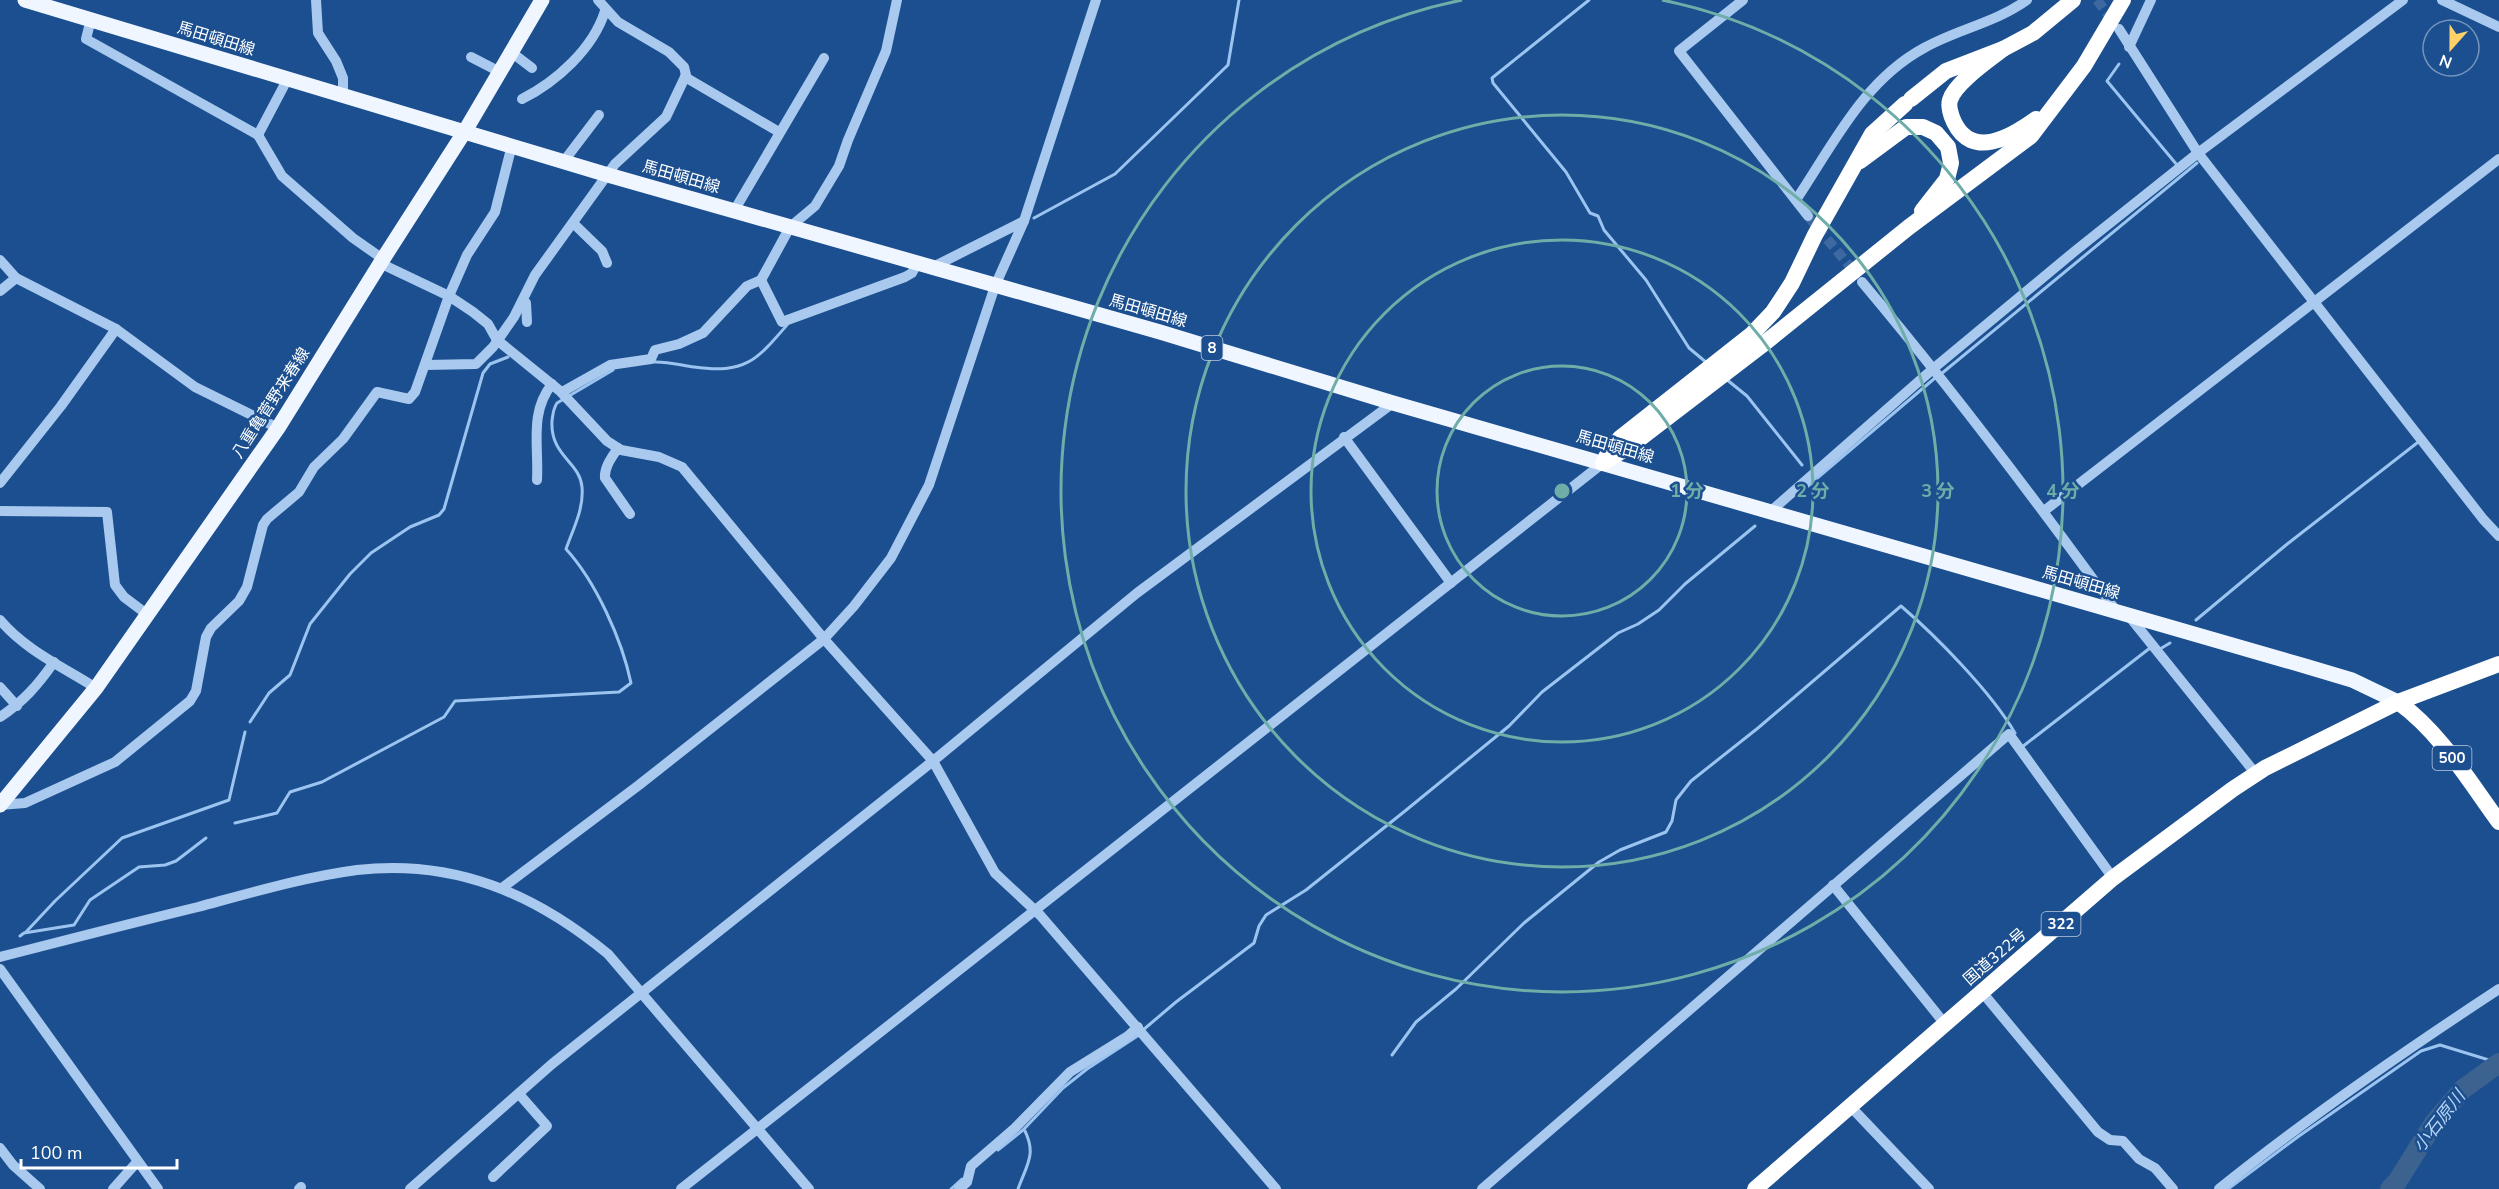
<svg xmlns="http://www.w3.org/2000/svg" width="2499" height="1189" font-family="'Nunito Sans','Noto Sans JP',sans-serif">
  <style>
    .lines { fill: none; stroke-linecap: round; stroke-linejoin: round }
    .stream { stroke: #9cc4f0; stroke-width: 3 }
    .river { stroke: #3c6290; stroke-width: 20 }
    .minor-tunnel { stroke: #3d69a0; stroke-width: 10; stroke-dasharray: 10 5; stroke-linecap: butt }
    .minor { stroke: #a9c9ee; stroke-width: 10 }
    .major { stroke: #f0f6ff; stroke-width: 15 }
    .highway { stroke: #fff; stroke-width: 16 }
    .ring { fill: none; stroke: #6fada8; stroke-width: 3 }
    .labels { text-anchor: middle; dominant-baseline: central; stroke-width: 5; stroke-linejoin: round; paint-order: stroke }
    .shield { fill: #1b4f8f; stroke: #bbcadd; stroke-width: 1.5 }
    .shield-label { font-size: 15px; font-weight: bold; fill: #fff }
    .street-label { font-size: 16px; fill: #fff; stroke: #1b4f8f }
    .water-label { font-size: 18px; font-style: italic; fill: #b5d3f5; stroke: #1b4f8f }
    .centre { fill: #6fada8; stroke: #1b4f8f; stroke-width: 3 }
    .ring-label { font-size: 18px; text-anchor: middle; font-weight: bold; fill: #6fada8; stroke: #1b4f8f; stroke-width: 5; stroke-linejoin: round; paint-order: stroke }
  </style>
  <rect width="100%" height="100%" fill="#1b4f8f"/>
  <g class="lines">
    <!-- stream -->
    <g class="stream">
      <polyline points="1589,0 1492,78 1493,83 1566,172 1590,213 1598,216 1604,230 1646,280 1689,348 1707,363"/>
      <polyline points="2119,64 2107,81 2177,165"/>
      <polyline points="1034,218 1115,174 1228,65 1239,0"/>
      <path d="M 652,362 C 666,361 680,365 694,367 C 745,374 756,361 787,325"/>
      <polyline points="1941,374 2197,163"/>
      <polyline points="1726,379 1747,396 1802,465"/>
      <polyline points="1802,491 1935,378"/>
      <polyline points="2196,620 2286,545 2417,443"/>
      <polyline points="2160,649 2170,643"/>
      <polyline points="250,722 269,693 290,675 310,624 350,574 371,553 410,527 439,515 444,509 483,373 490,364 508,357"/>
      <polyline points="2022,747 2150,648"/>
      <path d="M 235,823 L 277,813 L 290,792 L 322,782 L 444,717 L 455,701 L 619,692 L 631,683 C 622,640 596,582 566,549 C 573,529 584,509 582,487 C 580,462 550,456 552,421 C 553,414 553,409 557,403 L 613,370"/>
      <polyline points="26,932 55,901 122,838 229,800 245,732"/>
      <polyline points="20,936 24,933 74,925 90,900 139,867 165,865 176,861 206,838"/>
      <polyline points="1143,1030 1176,1002 1254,943 1259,926 1266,915 1306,890 1405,811 1509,726 1542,692 1618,633 1638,624 1659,610 1685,584 1755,526"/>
      <path d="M 1392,1055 L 1416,1022 L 1456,989 L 1524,923 L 1599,862 L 1620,850 L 1666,832 L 1672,821 L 1676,800 L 1691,781 L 1758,728 L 1901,606 C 1937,637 1991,692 2015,733"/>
      <polyline points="998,1150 1023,1130"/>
      <polyline points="951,1189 962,1179"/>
      <path d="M 1018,1189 C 1027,1164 1037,1154 1024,1129 L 1063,1088 L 1087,1069 L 1139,1035"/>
      <polyline points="2228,1189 2299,1136 2421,1051 2440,1045 2499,1063"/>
    </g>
    <!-- river -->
    <polyline class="river" points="2390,1189 2397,1182 2434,1123 2463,1089 2499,1063"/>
    <!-- minor-tunnel -->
    <g class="minor-tunnel">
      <polyline points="2097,0 2115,24"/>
      <polyline points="1808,216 1857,275"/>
    </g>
    <!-- minor -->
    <g class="minor">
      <polyline points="316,0 318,33 336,61 343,78 343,97"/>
      <polyline points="1743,0 1679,51 1808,216"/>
      <polyline points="2442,0 2499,27"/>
      <polyline points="91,19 86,39 258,135 282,176 353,238 383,259"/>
      <polyline points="2119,29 2198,153 2483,519 2499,536"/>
      <polyline points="2129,47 2151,0"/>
      <polyline points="511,52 532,68"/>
      <polyline points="471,57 500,72"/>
      <polyline points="685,77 779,132"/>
      <path d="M 522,99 C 556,82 593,49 605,11"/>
      <polyline points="258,135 287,80"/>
      <polyline points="564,161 599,115"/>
      <path d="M 1796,200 C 1833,145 1863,81 1924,48 C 1958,29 1995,23 2027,0"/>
      <polyline points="734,211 824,58"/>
      <polyline points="573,223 602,251 607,263"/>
      <polyline points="0,260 16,278 116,329 195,387 278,428"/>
      <polyline points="386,266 449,296 473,312 488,324 497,340 560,391 607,441 621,450 659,457 682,467 824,639 933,761 1137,593 1393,403"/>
      <polyline points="933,267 1024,221"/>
      <polyline points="761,280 782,322 905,277 912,273 917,263"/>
      <path d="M 1862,282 C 1952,389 2035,499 2117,612"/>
      <polyline points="0,291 16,278"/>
      <polyline points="522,302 526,303 527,322"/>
      <polyline points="426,365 476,364 493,347 514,317 535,275 615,164 666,117 686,75 684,67 669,52 618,22 598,0"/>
      <polyline points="562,392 610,365 651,359 655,350 679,344 703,333 747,286 761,280 790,227 815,206 839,166 848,140 886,51 897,0"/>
      <polyline points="1344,437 1451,583"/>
      <path d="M 618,448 C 612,457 604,467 605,478 L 630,514"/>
      <path d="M 537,480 C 539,446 529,413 552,384"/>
      <polyline points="0,483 61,406 116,329"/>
      <polyline points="0,511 107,512 115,585 124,597 148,615"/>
      <polyline points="1771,511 1934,368 2075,251 2198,153 2403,0"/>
      <polyline points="2044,511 2499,159"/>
      <polyline points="2129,616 2256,774"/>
      <path d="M 0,620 C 25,650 63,667 96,688"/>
      <polyline points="0,687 17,706"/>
      <path d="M 0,717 C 23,702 38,685 54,662"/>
      <polyline points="0,805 25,803 115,762 190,701 196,691 206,637 211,628 239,601 247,587 263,525 267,519 299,492 314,467 343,439 377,392 409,399 415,392 449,296 467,255 495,212 512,145"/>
      <polyline points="1833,885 1945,1024"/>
      <polyline points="502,888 639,785 824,639 854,606 891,558 929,485 995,286 1024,221 1096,0"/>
      <path d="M 0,957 C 66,940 132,923 198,907 C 250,893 304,877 357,870 C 454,859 534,893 608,954 L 809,1189"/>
      <polyline points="0,969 158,1189"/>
      <polyline points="1982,992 2098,1132 2110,1140 2123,1141 2139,1159 2155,1168 2173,1189"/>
      <polyline points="1850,1106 1929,1189"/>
      <polyline points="0,1148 13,1165 40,1189"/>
      <polyline points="493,1177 547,1126 519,1094"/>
      <polyline points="113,1189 137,1162"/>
      <polyline points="299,1189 301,1187"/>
      <polyline points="410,1189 552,1064 933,761 995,873 1040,915 1276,1189"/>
      <polyline points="681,1189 1603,463"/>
      <polyline points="959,1189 967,1182 971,1166 1015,1128 1070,1072 1128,1036 1138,1027"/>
      <polyline points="1482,1189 2009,734 2113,878"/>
      <path d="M 2219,1189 C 2308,1117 2403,1052 2499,989"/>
    </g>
    <!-- major -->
    <g class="major">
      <polyline points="25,0 608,175 1160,332 1393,403 2305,666 2352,680 2398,702"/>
      <polyline points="0,805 96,688 278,428 383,259 465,131 542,0"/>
    </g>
    <!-- highway -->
    <g class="highway">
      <path d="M 2003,49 C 1989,60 1955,83 1950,100 C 1948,106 1951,116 1954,122 C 1972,160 2011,137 2036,119"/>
      <polyline points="1911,99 1946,71 2003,49 2033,33 2073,0"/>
      <polyline points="1860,161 1906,127 1923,127 1936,133 1948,147 1951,163 1947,179 1922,211"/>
      <polyline points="1606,457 1620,438 1752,334 1773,312 1792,283 1815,235 1872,134 1905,104"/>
      <polyline points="1603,463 1633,444 1761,346 1909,227 2031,136 2084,66 2123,0"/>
      <path d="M 2398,702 C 2440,732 2469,781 2499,822"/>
      <polyline points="1755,1189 2113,878 2233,789 2265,768 2398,702 2499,664"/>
    </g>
  </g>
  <!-- distance rings -->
  <g class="ring">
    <circle cx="1562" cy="491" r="125"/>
    <circle cx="1562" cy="491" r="251"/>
    <circle cx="1562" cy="491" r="376"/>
    <path d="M1662 0A501 501 0 1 1 1462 0"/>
  </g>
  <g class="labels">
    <!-- shield labels -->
    <g class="shield">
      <rect x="1201.5" y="336" width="21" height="24" rx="4.5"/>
      <rect x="2432.5" y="746" width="39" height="24" rx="4.5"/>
      <rect x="2041.5" y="912" width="39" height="24" rx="4.5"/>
    </g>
    <g class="shield-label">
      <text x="1212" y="348">8</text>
      <text x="2452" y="758">500</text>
      <text x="2061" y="924">322</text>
    </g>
    <!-- street labels -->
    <g class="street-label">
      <text transform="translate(216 39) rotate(17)">馬田頓田線</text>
      <text transform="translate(681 177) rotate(16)">馬田頓田線</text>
      <text transform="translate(1148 311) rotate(16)">馬田頓田線</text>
      <text transform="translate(271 403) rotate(-57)">八重亀菅野来春線</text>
      <text transform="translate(1615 447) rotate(16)">馬田頓田線</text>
      <text transform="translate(2081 583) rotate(16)">馬田頓田線</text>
      <text transform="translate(1995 957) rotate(-41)">国道322号</text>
    </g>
    <!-- water labels -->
    <g class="water-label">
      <text transform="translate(2439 1121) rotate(-52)">小石原川</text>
    </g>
  </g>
  <circle cx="1562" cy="491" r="9" class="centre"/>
  <g class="ring-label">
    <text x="1687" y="497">1 分</text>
    <text x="1813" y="497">2 分</text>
    <text x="1938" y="497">3 分</text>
    <text x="2063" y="497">4 分</text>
  </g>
  <!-- north arrow -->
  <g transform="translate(2451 48) rotate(201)"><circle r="28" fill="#1b4f8f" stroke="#7695bc" stroke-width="1.5"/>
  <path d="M0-4.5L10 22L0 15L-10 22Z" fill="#ffd166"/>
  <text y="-9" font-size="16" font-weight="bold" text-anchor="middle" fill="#ffffff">N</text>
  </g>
  <!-- scale -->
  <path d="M21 1159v9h156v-9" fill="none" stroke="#ffffff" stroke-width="3"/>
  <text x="30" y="1159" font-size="18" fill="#ffffff" stroke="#1b4f8f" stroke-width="4.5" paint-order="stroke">100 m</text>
</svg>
